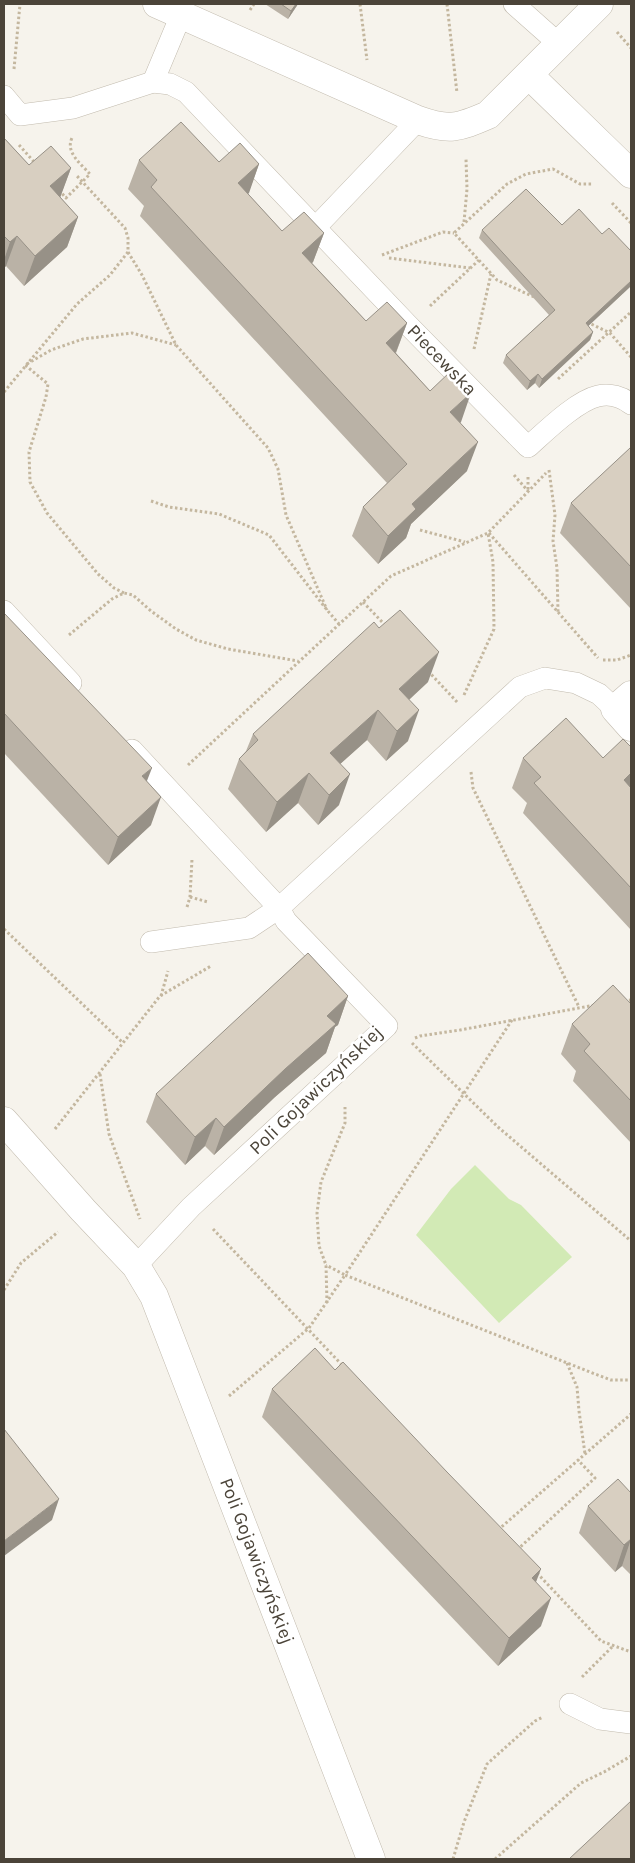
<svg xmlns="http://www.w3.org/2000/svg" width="635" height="1863" font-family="Karla,sans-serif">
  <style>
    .green { fill: #d2eab5 }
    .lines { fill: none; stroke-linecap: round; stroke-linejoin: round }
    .service-casing { stroke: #c2bbae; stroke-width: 22 }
    .pedestrian-casing { stroke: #c2bbae; stroke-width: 29 }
    .minor-casing { stroke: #c2bbae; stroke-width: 29 }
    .tertiary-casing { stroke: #c2bbae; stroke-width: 29 }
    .path { stroke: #c4b79f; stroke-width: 3; stroke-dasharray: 2.5 2.5; stroke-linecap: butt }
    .service { stroke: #fff; stroke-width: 21 }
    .pedestrian { stroke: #fff; stroke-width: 28 }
    .minor { stroke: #fff; stroke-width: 28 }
    .tertiary { stroke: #fff; stroke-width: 28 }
    .wall { fill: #bab2a6 }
    .shaded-wall { fill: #979187 }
    .building { fill: #d8cfc1; stroke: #979187 }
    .labels { text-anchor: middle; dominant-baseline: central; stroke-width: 5; stroke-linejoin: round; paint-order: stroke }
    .street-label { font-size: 19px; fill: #4b4439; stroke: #fff }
  </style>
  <rect width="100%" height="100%" fill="#f6f3ec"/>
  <!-- green -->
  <polygon class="green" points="475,1165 509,1199 521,1205 572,1257 499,1323 416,1235 451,1189"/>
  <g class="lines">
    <!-- service casing -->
    <g class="service-casing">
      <g id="service">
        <polyline points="514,4 559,44"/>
        <path d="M 181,15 L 153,82 L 170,84 L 186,92 L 408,325 L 528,447 C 545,432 576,401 598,396 C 610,393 622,397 631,404"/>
        <polyline points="4,96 20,115 73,108 153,82"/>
        <polyline points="315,228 418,120"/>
        <polyline points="4,611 71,683"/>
        <polyline points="132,750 279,908 286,921 387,1026 191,1207 136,1266"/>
        <polyline points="151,942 249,928 279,908 520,687 545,678 576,683 599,694 615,709"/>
        <polyline points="570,1704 600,1719 631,1723"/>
      </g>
    </g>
    <!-- pedestrian casing -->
    <g class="pedestrian-casing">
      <polyline id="pedestrian" points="4,1121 83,1210 136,1266 154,1296 371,1859"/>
    </g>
    <!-- minor casing -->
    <g class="minor-casing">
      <g id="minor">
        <polyline points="529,75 631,174"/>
        <polyline points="631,695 615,709 631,727"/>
      </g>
    </g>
    <!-- tertiary casing -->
    <g class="tertiary-casing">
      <path id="tertiary" d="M 157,4 L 418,120 C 449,131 458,128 488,115 L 599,4"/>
    </g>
    <!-- path -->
    <g class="path">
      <polyline points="360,4 367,60"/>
      <polyline points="447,4 457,93"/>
      <polyline points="250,10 254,4"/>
      <polyline points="617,32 631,48"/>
      <polyline points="14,69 20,4"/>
      <polyline points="19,145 35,163"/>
      <path d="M 59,190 L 66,198 L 90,174 C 81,164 65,152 72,138"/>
      <polyline points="612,203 631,223"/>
      <polyline points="464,222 467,189 466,159"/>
      <polyline points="128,252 142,275 176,345 268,448 278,469 286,515 327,610"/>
      <polyline points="382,255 443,232 454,233"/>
      <polyline points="389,258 470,268"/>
      <polyline points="534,297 497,280 454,233 507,184 526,174 553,169 580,184 592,184"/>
      <polyline points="430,306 479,260"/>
      <polyline points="587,322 610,333 631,357"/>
      <polyline points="474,349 491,274"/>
      <polyline points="558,379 631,312"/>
      <polyline points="4,392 77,304 110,275 128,252 128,238 125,228 77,176"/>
      <polyline points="549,470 555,515 553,541 557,568 558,612"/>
      <polyline points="514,475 528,491"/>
      <polyline points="528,477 528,491"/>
      <polyline points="151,501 169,507 219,514 269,535 327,610 339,624"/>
      <polyline points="420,530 465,542"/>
      <polyline points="489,533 598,658"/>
      <polyline points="124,593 114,588 98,574 47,513 30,482 29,452 46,397 48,384 25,365 51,350 83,339 132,333 176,345"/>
      <polyline points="363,602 386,626"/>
      <polyline points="69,635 112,599 124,593 133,595 151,611 176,629 196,640 228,649 298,661"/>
      <polyline points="603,660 617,660 631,655"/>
      <polyline points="428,671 458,703"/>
      <polyline points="464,695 494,629 493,562 488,533"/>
      <polyline points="188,765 391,576 488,533 546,473"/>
      <polyline points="471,772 473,788 579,1007"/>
      <polyline points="190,897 208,902"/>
      <polyline points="187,907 190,897 192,859"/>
      <polyline points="4,929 123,1043"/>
      <polyline points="161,996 168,971"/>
      <polyline points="624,1001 631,1000"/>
      <polyline points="512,1020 345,1275 595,1374 611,1380 631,1380"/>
      <polyline points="415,1038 420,1036 460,1030 595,1005"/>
      <polyline points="412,1043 498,1127 631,1241"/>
      <polyline points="100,1074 109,1134 140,1219"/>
      <polyline points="55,1129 160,996 211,966"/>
      <polyline points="213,1229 343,1366"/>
      <polyline points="4,1290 21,1263 58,1232"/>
      <polyline points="327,1303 326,1265 319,1246 317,1213 321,1182 345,1123 345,1107"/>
      <polyline points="567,1363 577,1387 579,1411 585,1454"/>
      <polyline points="229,1396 309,1328 345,1275 326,1265"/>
      <polyline points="498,1530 631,1414"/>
      <polyline points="517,1550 595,1478 578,1460"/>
      <polyline points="537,1573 601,1641 631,1652"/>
      <polyline points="582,1677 614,1645"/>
      <polyline points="453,1859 464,1822 487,1764 535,1721 543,1717"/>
      <polyline points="495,1859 581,1783 604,1772 631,1756"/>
    </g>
    <!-- service -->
    <use href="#service" class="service"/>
    <!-- pedestrian -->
    <use href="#pedestrian" class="pedestrian"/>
    <!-- minor -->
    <use href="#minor" class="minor"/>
    <!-- tertiary -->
    <use href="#tertiary" class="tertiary"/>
  </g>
  <!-- wall -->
  <g class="wall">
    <polygon points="265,4 298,4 288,19"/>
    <polygon points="4,138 29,165 71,168 60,197 78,217 67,247 24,286 6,266 4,268"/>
    <polygon points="139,160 219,162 259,164 248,194 282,231 324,233 313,262 312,263 366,321 407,323 396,353 430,391 461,422 460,423 467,471 411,524 406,538 378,564 352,536 363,507 387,483 140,216 144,206 128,189"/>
    <polygon points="562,225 631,286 588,326 593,332 590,340 539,388 535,383 527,390 503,363 506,355 549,315 479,238 482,230"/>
    <polygon points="631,449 631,609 560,533 571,503"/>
    <polygon points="4,613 147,781 151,825 108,865 4,753"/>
    <polygon points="428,682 409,700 408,741 386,761 367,740 340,764 339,805 318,825 298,803 266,832 228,789 239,759 246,751 253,734"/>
    <polygon points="631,747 631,930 523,813 527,803 512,788 523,758 603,758"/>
    <polygon points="348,996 338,1025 335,1027 326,1053 275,1097 214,1155 205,1146 185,1165 146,1122 156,1094"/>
    <polygon points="631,1004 631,1143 573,1081 576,1071 561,1054 572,1024"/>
    <polygon points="272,1389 536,1582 541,1626 498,1666 262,1417"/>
    <polygon points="631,1493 631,1575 622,1566 615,1572 579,1533 588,1506"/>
  </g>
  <!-- shaded-wall -->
  <g class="shaded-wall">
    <polygon points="296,4 298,4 288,19 291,11"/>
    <polygon points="259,164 249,193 228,212 238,183"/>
    <polygon points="71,168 60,198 50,186"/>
    <polygon points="78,217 67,247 24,286 35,256"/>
    <polygon points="324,233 313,262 292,282 302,253"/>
    <polygon points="17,236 6,266 4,268 4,260 10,242"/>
    <polygon points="631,281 631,286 583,331 586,323"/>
    <polygon points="407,323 396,352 375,371 386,343"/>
    <polygon points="593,332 590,340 539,388 542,379"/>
    <polygon points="538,374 535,383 527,390 530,381"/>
    <polygon points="471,393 461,422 440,441 450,412"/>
    <polygon points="478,442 467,471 411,524 406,538 378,564 388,536 412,504"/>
    <polygon points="439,652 428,682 388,719 399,689"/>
    <polygon points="378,710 367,740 319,783 330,753"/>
    <polygon points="419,710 408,741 386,761 397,731"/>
    <polygon points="152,768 141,796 142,776"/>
    <polygon points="309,773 298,803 266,832 277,802"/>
    <polygon points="631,773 631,793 624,780"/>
    <polygon points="350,774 339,805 318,825 329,795"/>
    <polygon points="161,797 151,825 108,865 118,837"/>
    <polygon points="348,996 338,1025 335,1027 326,1053 275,1097 214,1155 224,1127 327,1016"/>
    <polygon points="216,1118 205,1146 185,1165 195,1137"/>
    <polygon points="59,1499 52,1520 4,1556 4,1541"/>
    <polygon points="631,1539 622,1566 615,1572 624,1545"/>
    <polygon points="541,1569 530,1598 532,1578"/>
    <polygon points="551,1598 541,1626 498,1666 509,1638"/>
  </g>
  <!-- building -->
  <g class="building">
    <polygon points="281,4 296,4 291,11"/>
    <polygon points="181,122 219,162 240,143 259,164 238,183 282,231 304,212 324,233 302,253 366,321 387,302 407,323 386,343 430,391 451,371 471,393 450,412 478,442 412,504 416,509 388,536 363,507 407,464 151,187 157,180 139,160"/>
    <polygon points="4,138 29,165 51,146 71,168 50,186 78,217 35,256 17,236 10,242 4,236"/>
    <polygon points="526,189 562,225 579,209 602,234 609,228 631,251 631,281 586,323 593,332 542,379 538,374 530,381 506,355 555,310 482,230"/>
    <polygon points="630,448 631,449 631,567 571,503"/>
    <polygon points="400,610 439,652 399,689 419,710 397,731 378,710 330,753 350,774 329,795 309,773 277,802 239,759 258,740 253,734 374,622 379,628"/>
    <polygon points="4,613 152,768 142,776 161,797 118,837 4,713"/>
    <polygon points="566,718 603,758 623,739 631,747 631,773 624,780 631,788 631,888 534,783 541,777 523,758"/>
    <polygon points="308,953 348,996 327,1016 336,1024 285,1069 224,1127 216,1118 195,1137 156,1094"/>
    <polygon points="613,985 631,1004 631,1101 584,1051 590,1044 572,1024"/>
    <polygon points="315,1348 335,1370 343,1362 447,1472 541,1569 532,1578 551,1598 509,1638 272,1389"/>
    <polygon points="4,1429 59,1499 4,1541"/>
    <polygon points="618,1479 631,1493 631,1539 624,1545 588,1506"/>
    <polygon points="631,1801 631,1859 569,1859"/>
  </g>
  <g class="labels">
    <!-- street labels -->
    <g class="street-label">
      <text transform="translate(442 360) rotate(46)">Piecewska</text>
      <text transform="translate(316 1090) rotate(-44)">Poli Gojawiczyńskiej</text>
      <text transform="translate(257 1561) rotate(69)">Poli Gojawiczyńskiej</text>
    </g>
  </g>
  <!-- border -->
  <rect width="635" height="1863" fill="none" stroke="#4b4439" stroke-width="10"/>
</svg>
